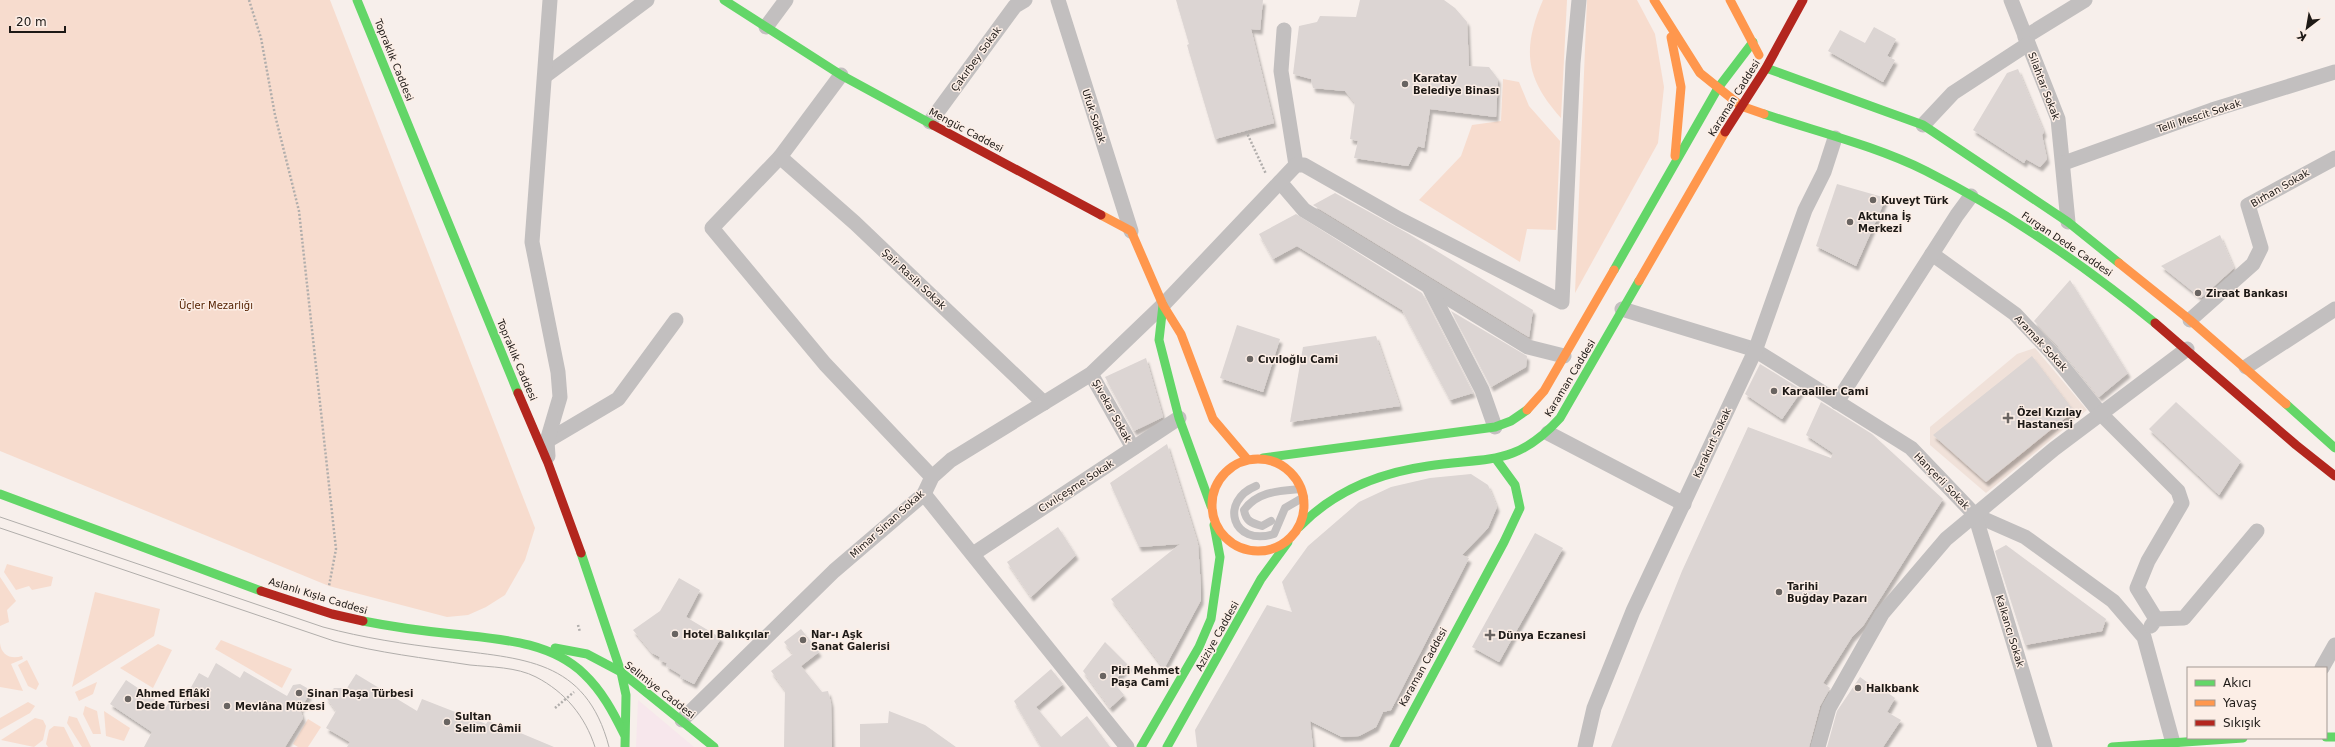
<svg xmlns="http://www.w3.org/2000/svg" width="2335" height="747" font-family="'DejaVu Sans',sans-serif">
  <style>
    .commercial { fill: #f7e7ec }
    .built { fill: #f0e1d9 }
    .green { fill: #f7dcce }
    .building { fill: #dcd5d3; filter: url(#shadow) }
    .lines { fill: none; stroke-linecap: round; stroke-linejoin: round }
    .path { stroke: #b1aeac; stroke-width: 2.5; stroke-dasharray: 2 2; stroke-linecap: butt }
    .lane { stroke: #c2bfbf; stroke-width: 8 }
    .street { stroke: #c2bfbf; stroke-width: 15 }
    .fast { stroke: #63d668; stroke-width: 9 }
    .slow { stroke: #ff974d; stroke-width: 9 }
    .jam { stroke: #b3261e; stroke-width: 9 }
    .tram { stroke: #b1aeab; stroke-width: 1 }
    .poi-dot { fill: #696461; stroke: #fceee6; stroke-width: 1.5 }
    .labels { text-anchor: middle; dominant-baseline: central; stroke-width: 3; stroke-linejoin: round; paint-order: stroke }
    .street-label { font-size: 10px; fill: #1d1916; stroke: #fceee6 }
    .poi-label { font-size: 10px; font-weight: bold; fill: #1d1916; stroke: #fceee6; text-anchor: start }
    .park-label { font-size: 10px; fill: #542100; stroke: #fceee6 }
  </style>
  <defs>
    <filter id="shadow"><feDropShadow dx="2.5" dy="4.5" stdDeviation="1" flood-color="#0004"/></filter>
  </defs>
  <rect width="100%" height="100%" fill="#f7efeb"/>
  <!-- commercial -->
  <polygon class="commercial" points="638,700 694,747 636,747"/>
  <!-- built -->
  <polygon class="built" points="2035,348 2087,410 1986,493 1930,445 1930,427 2017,354"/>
  <!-- green -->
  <g class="green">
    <polygon points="0,0 330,0 535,528 525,560 505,595 486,607 468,615 447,617 329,586 0,451"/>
    <path d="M 1543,0 L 1567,0 L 1561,118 C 1525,78 1522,49 1543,0 Z"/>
    <polygon points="1587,0 1637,0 1655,34 1664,87 1658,143 1575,293"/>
    <polygon points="1503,79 1519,82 1529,106 1560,141 1556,230 1527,229 1520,262 1419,200 1461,156 1472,125 1501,121"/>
    <polygon points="7,564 53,577 51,586 32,590 29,586 16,590 4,572"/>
    <polygon points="0,577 16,601 7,610 9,622 0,626"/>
    <polygon points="95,592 160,609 154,636 72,687"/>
    <polygon points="221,640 292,669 282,688 215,649"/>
    <path d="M 0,643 C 1,655 11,660 22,656 L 23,659 L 11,664 L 23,691 L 0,687 Z"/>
    <polygon points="158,644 172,650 153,688 120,668"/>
    <polygon points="27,660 39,684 36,690 28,686 18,665"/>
    <polygon points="97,682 93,694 79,701 75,692"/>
    <polygon points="28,702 35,706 30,713 0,730 0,718"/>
    <polygon points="85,706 97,711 101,734 93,734 83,714"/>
    <polygon points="104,711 130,728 124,741 106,736"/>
    <polygon points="69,716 77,718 91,747 82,747 67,723"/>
    <polygon points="35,718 43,720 46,726 43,740 34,747 1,740"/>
    <polygon points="308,719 321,727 308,747 298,747 293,744"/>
    <polygon points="54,726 64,727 74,747 48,747 46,744 49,730"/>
  </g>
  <!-- building -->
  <g class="building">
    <polygon points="1176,0 1263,0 1260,30 1251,29 1274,123 1215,139 1187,45 1189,44"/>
    <polygon points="1360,0 1444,0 1455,8 1467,22 1469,66 1489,67 1498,79 1496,117 1430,109 1424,148 1418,146 1408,166 1354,158 1358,141 1350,139 1355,103 1345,91 1313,88 1311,79 1293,74 1299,26 1317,22 1320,16 1356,17"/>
    <polygon points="1874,27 1896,39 1887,56 1895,60 1883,82 1828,51 1840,30 1865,43"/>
    <polygon points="2018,69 2044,132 2042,135 2047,159 2040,167 2026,159 2024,163 1973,130 2007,73"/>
    <polygon points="1837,184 1886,198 1856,266 1816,246"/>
    <polygon points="1335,193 1409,234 1533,310 1529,337 1313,205"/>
    <polygon points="1296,214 1422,293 1473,393 1450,400 1402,310 1297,246 1273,259 1259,234"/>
    <polygon points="2220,235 2234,268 2201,298 2161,266"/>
    <polygon points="2070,280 2128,373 2099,397 2058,346 2034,321"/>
    <polygon points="1451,311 1527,356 1526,367 1491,387"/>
    <polygon points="1237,325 1280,339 1263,392 1220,378"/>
    <polygon points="1376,336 1400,406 1290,422 1303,347"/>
    <polygon points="2032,356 2074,411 1986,482 1933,435"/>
    <polygon points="1146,358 1163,417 1134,431 1105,377"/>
    <polygon points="1760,364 1802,390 1782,419 1745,394"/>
    <polygon points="1821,402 1872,434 1943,499 1863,626 1852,637 1823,683 1830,688 1820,706 1809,747 1611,747 1682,571 1748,427 1831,458 1833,453 1806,435"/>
    <polygon points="2176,402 2241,461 2219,495 2149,429"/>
    <polygon points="1167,444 1198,544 1201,588 1201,600 1164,669 1111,599 1180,544 1139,547 1110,483"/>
    <polygon points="1471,474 1488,485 1497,507 1488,528 1462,555 1469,558 1391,710 1383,712 1376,727 1359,736 1342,737 1310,721 1313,747 1197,747 1195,730 1267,605 1292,612 1282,582 1308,546 1359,502 1391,487 1430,478"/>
    <polygon points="1058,527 1076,555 1031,597 1007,562"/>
    <polygon points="1535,533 1563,548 1499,662 1472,647"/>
    <polygon points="2006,545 2106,619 2102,631 2025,645 1995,551"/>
    <polygon points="679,578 700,590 686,617 721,638 694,684 680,677 681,675 666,666 667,663 659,660 660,657 652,653 633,630 660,611"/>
    <polygon points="801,629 819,652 801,666 822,692 828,691 831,703 832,747 784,747 785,690 771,671 793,654 784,642"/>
    <polygon points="1105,642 1129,666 1113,682 1124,695 1110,708 1083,671"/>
    <polygon points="216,663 240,678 244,671 287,696 293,685 300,684 307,688 309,695 300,709 303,718 285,747 144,747 152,732 110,704 126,680 166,707 170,701 180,707 199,673 208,678"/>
    <polygon points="1051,669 1063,684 1036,707 1061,737 1087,716 1110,747 1041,747 1014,701"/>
    <polygon points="356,674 417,711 422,699 486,724 488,721 511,729 554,747 347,747 350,742 326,728 336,711 326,697 334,688 347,688"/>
    <polygon points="1860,677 1871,685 1873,682 1895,698 1887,712 1901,720 1883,747 1827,747 1837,711"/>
    <polygon points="889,711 925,725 956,747 860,747 860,724 888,723"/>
  </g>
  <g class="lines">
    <!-- path -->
    <g class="path">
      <polyline points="249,0 261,38 275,115 299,211 336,549 329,586"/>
      <polyline points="1246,131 1266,174"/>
      <polyline points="578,625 580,632"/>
      <polyline points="555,708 574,692"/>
    </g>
    <!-- lane -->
    <g class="lane">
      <path d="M 1256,486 C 1219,501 1232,547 1274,534 L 1285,508 L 1304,497"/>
      <path d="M 1271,521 L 1262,526 C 1251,523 1246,521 1244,510 C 1258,491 1279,491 1301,489"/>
    </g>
    <!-- street -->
    <g class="street">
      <polyline points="1058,0 1131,231"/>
      <polyline points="2011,0 2058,119 2068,222"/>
      <polyline points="766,27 786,0"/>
      <polyline points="1284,30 1281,71 1296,165"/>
      <polyline points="2025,37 2085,0"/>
      <polyline points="841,75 780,157 712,228 825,364 932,477"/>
      <polyline points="545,76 647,0"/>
      <polyline points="930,122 1015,6 1025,0"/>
      <polyline points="1923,125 1953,93 2028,44"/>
      <polyline points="780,157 855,223 1044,403"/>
      <polyline points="2064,163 2212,110 2335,72"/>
      <polyline points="1280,182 1304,210 1528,347 1564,356"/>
      <polyline points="1932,254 2015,314 2051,352 2101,414 2178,491 2182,503 2148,561 2137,588 2156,619"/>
      <polyline points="1429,287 1482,390 1495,427"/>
      <polyline points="1622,309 1753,349 1911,448 1975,515 2025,537 2113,601 2144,637 2173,743"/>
      <polyline points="2190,320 2253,264 2261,248 2248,205 2335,158"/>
      <polyline points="2246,367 2335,309"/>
      <polyline points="1091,374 1133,448"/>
      <polyline points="1837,402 1957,215 1971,196"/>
      <polyline points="1548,433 1684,504"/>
      <polyline points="547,441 618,399 676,320"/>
      <polyline points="548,456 547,441 560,397 558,372 532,242 550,0"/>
      <polyline points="924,494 1127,747"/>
      <polyline points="1975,515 2045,747"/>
      <polyline points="973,554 1179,418"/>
      <polyline points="2151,626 2156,619 2184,618 2257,531"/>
      <polyline points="2322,668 2335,645"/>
      <polyline points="682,720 834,571 924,494 932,477 951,460 1091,374 1163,305 1296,165 1304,165 1399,219 1562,302 1573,63 1579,0"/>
      <polyline points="1585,747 1594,708 1633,611 1755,351 1805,210 1824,172 1835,138"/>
      <polyline points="1818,747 1829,708 1882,614 1946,539 2054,449 2187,349"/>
    </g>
    <!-- fast -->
    <g class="fast">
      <polyline points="357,0 518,393"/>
      <polyline points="724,0 841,75 933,125"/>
      <polyline points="1766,68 1923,125 2068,222 2119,263"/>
      <path d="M 1764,114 C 1818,132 1876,146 1926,171 C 2009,213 2084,265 2155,323"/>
      <polyline points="1614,270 1718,88 1753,42"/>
      <polyline points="1163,305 1159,340 1179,418 1211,506"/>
      <polyline points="2286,404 2335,448"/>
      <polyline points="1263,458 1495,427 1511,421 1527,410"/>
      <polyline points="0,494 261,591"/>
      <path d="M 1299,527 C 1334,491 1378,473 1428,466 C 1487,457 1516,467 1560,418 L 1639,281"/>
      <polyline points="581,553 621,672 626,695 625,747"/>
      <path d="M 363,621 C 393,627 423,631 453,634 C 498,639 550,641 584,674 C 602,691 613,712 624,734"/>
      <polyline points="555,648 587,654 621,672 714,747"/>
      <polyline points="2326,737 2335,737"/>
      <polyline points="1141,747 1199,647 1211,619 1220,557 1214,525"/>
      <polyline points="1167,747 1261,579 1288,542"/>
      <polyline points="1394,747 1504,542 1520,508 1515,485 1496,459"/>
      <polyline points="2112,747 2243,738"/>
    </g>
    <!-- slow -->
    <g class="slow">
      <polyline points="1654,0 1700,73 1741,106 1764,114"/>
      <polyline points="1730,0 1759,55"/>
      <polyline points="1671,37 1681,87 1675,156"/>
      <polyline points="1101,215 1131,231 1163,305 1181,334 1213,419 1247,459"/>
      <polyline points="2119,263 2190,320 2286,404"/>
      <polyline points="1639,281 1725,132"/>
      <polyline points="1527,410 1544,391 1614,270"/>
      <circle cx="1258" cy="505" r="46"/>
    </g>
    <!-- jam -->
    <g class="jam">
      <polyline points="933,125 1101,215"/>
      <polyline points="1725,132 1766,68 1803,0"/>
      <polyline points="2155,323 2296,445 2335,476"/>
      <polyline points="518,393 548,463 581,553"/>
      <polyline points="261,591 332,614 363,621"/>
    </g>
    <!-- tram -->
    <g class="tram">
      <path d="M 0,517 L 323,627 C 364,638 404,644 446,649 C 522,659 586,658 609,747"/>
      <path d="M 0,528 L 334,641 C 379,653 424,658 470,665 C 490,667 517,667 536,677 C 565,692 585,716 595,747"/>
    </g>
  </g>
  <!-- markers -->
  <g class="poi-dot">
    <circle cx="1405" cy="84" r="4"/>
    <circle cx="1873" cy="200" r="4"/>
    <circle cx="1850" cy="222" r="4"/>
    <circle cx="2198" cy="293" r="4"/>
    <circle cx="1250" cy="359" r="4"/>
    <circle cx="1774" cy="391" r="4"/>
    <path d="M2006 412h4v4h4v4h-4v4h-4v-4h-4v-4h4z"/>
    <circle cx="1779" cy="592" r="4"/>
    <circle cx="675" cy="634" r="4"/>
    <path d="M1488 629h4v4h4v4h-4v4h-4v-4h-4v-4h4z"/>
    <circle cx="803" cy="640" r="4"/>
    <circle cx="1103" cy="676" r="4"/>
    <circle cx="1858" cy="688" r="4"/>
    <circle cx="299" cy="693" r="4"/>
    <circle cx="128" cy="699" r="4"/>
    <circle cx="227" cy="706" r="4"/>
    <circle cx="447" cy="722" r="4"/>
  </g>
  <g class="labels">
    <!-- street labels -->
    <g class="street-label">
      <text transform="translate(976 59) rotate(-54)">Çakırbey Sokak</text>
      <text transform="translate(394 60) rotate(68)">Topraklık Caddesi</text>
      <text transform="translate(2044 86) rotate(69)">Silahtar Sokak</text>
      <text transform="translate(1734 98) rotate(-58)">Karaman Caddesi</text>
      <text transform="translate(1094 116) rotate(72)">Ufuk Sokak</text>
      <text transform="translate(2199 116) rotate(-18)">Telli Mescit Sokak</text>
      <text transform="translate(966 130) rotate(28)">Mengüc Caddesi</text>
      <text transform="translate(2280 188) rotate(-30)">Birhan Sokak</text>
      <text transform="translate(2067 244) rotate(34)">Furgan Dede Caddesi</text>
      <text transform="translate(914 279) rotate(43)">Şair Rasih Sokak</text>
      <text transform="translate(2041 343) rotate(47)">Aramak Sokak</text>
      <text transform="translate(517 360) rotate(67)">Topraklık Caddesi</text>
      <text transform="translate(1570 378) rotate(-59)">Karaman Caddesi</text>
      <text transform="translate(1112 411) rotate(61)">Şivekar Sokak</text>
      <text transform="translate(1712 443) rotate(-65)">Karakurt Sokak</text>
      <text transform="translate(1942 481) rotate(46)">Hançerli Sokak</text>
      <text transform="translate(1076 486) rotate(-33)">Cıvılçeşme Sokak</text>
      <text transform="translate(887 524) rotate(-42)">Mimar Sinan Sokak</text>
      <text transform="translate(318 596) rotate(17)">Aslanlı Kışla Caddesi</text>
      <text transform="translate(2010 631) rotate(73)">Kalkancı Sokak</text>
      <text transform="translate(1217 636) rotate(-61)">Aziziye Caddesi</text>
      <text transform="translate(1423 667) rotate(-61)">Karaman Caddesi</text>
      <text transform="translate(660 690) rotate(38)">Selimiye Caddesi</text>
    </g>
    <!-- poi labels -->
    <g class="poi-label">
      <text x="1413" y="78">Karatay<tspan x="1413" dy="12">Belediye Binası</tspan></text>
      <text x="1881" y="200">Kuveyt Türk</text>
      <text x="1858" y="216">Aktuna İş<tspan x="1858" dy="12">Merkezi</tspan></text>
      <text x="2206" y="293">Ziraat Bankası</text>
      <text x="1258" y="359">Cıvıloğlu Cami</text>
      <text x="1782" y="391">Karaaliler Cami</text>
      <text x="2017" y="412">Özel Kızılay<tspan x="2017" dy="12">Hastanesi</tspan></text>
      <text x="1787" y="586">Tarihi<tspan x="1787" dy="12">Buğday Pazarı</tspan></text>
      <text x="683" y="634">Hotel Balıkçılar</text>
      <text x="811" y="634">Nar-ı Aşk<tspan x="811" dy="12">Sanat Galerisi</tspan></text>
      <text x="1498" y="635">Dünya Eczanesi</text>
      <text x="1111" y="670">Piri Mehmet<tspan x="1111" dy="12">Paşa Cami</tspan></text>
      <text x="1866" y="688">Halkbank</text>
      <text x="136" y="693">Ahmed Eflâkî<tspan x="136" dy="12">Dede Türbesi</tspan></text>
      <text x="307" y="693">Sinan Paşa Türbesi</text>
      <text x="235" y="706">Mevlâna Müzesi</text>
      <text x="455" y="716">Sultan<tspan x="455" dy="12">Selim Câmii</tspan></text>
    </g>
    <!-- park labels -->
    <g class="park-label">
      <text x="216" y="305">Üçler Mezarlığı</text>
    </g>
  </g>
  <!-- legend -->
  <rect x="2187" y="667" width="140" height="72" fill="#fceee6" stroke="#a39993"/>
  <rect x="2195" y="680" width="20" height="6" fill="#63d668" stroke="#a39993"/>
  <text x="2223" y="687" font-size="12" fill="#1d1916">Akıcı</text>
  <rect x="2195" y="700" width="20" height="6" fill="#ff974d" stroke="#a39993"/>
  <text x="2223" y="707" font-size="12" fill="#1d1916">Yavaş</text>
  <rect x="2195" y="720" width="20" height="6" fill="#b3261e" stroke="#a39993"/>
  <text x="2223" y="727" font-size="12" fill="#1d1916">Sıkışık</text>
  <!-- north arrow -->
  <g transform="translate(2307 28) rotate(211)" stroke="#fceee6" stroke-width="3" paint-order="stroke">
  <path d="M0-3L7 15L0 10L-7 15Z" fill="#1d1916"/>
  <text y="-6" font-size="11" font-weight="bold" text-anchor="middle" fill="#1d1916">K</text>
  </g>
  <!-- scale -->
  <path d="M10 26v6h55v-6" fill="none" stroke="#1d1916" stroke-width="2"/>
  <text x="16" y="26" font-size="12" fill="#1d1916" stroke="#fceee6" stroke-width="3" paint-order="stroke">20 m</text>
</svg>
